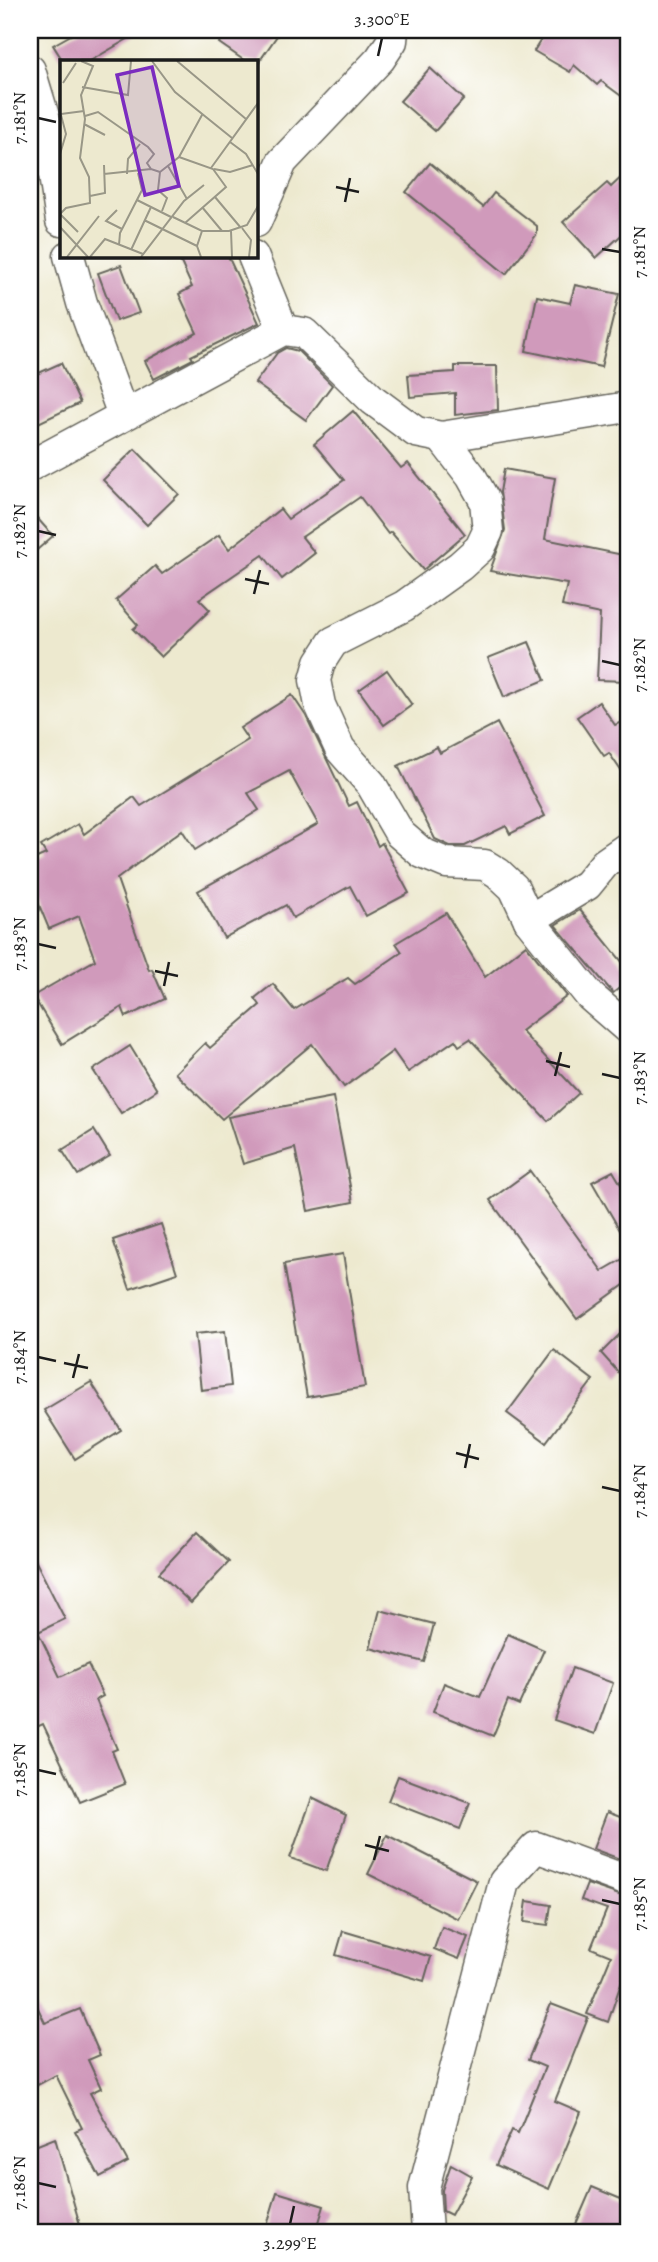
<svg xmlns="http://www.w3.org/2000/svg" width="658" height="2262" font-family="Alegreya,serif">
  <style>
    .building { fill: #d09abb }
    .lines { fill: none; stroke-linecap: round; stroke-linejoin: round }
    .minor-casing { stroke: #65645b; stroke-width: 33 }
    .minor { stroke: #fff; stroke-width: 30 }
    .ticks { fill: none; stroke: #1c1c1c; stroke-width: 2.5 }
    .inset-road { fill: none; stroke: #999787; stroke-width: 2 }
    .view { fill: #7b2cbf; fill-opacity: 0.15; stroke: #7b2cbf; stroke-width: 3.5 }
    .inset-edge { fill: none; stroke: #1c1c1c; stroke-width: 3.5 }
    .neatline { fill: none; stroke: #1c1c1c; stroke-width: 2.5 }
    .ticks-label { font-size: 18px; text-anchor: middle; fill: #1c1c1c }
  </style>
  <rect width="100%" height="100%" fill="#fff"/>
  <filter id="ink" filterUnits="userSpaceOnUse"><feTurbulence type="fractalNoise" baseFrequency=".0143" numOctaves="2"/><feDisplacementMap in="SourceGraphic" scale="14" xChannelSelector="R" yChannelSelector="G"/><feConvolveMatrix kernelMatrix="1 2 1 2 8 2 1 2 1" color-interpolation-filters="sRGB"/></filter>
  <filter id="wash" filterUnits="userSpaceOnUse"><feTurbulence type="fractalNoise" baseFrequency=".00686" numOctaves="4" result="noise"/><feDisplacementMap in="SourceGraphic" scale="28" xChannelSelector="R" yChannelSelector="G"/><feGaussianBlur stdDeviation="1.57" result="paint"/><feColorMatrix in="noise" values="0 0 0 0 0 0 0 0 0 0 0 0 0 0 0 0 0 1.4 0 .05"/><feComposite in="paint" operator="in"/></filter>
  <g filter="url(#wash)">
    <rect width="100%" height="100%" fill="#ede9cf"/>
    <g id="blocks">
      <!-- building -->
      <g class="building">
        <polygon points="80,30 143,30 90,61 63,61 53,45"/>
        <polygon points="228,30 281,30 256,66 256,61 245,61 219,43"/>
        <polygon points="547,30 628,30 628,101 601,81 597,85 574,65 570,72 534,51"/>
        <polygon points="430,68 464,99 435,131 400,101"/>
        <polygon points="430,163 483,207 494,193 537,226 537,234 506,274 406,192"/>
        <polygon points="628,171 628,229 596,258 563,222 607,183 611,187"/>
        <polygon points="178,256 228,256 259,323 191,356 193,359 154,379 145,361 197,333 179,294 192,287"/>
        <polygon points="121,265 139,313 116,321 98,273"/>
        <polygon points="575,285 619,294 601,367 526,351 537,296 570,303"/>
        <polygon points="286,348 298,351 332,385 306,420 255,383 277,353"/>
        <polygon points="61,363 80,403 30,427 30,377"/>
        <polygon points="455,366 497,366 498,410 455,415 455,393 410,397 408,375 455,372"/>
        <polygon points="353,411 401,468 408,463 465,534 423,570 391,532 388,534 360,497 302,537 315,553 282,579 263,555 199,599 210,610 161,657 133,629 138,625 116,600 155,566 162,574 219,535 229,549 280,509 288,519 344,480 314,444"/>
        <polygon points="135,449 179,494 147,525 103,480"/>
        <polygon points="504,469 555,478 545,539 628,556 628,681 597,680 600,614 562,606 567,584 490,571 505,530 500,492"/>
        <polygon points="30,510 53,536 30,556"/>
        <polygon points="529,642 545,680 504,697 488,658"/>
        <polygon points="387,670 412,705 384,725 359,690"/>
        <polygon points="292,695 306,716 349,806 357,802 378,846 382,843 409,893 366,916 350,886 293,918 286,905 224,938 198,891 318,824 289,771 248,793 259,810 195,850 182,830 117,879 149,970 152,969 165,999 126,1017 122,1007 62,1044 33,996 95,960 79,916 49,929 30,883 30,861 46,854 41,846 78,824 84,834 134,797 141,806 248,740 240,728"/>
        <polygon points="599,702 615,725 628,719 628,781 609,753 604,756 577,717"/>
        <polygon points="497,723 545,816 510,834 506,826 465,846 450,846 435,839 398,766 437,747 440,753"/>
        <polygon points="580,910 628,969 628,981 613,993 555,925"/>
        <polygon points="446,913 485,977 526,945 567,996 521,1031 579,1093 548,1121 470,1039 459,1046 455,1040 408,1072 393,1051 344,1087 312,1044 222,1119 175,1073 205,1043 210,1048 260,1005 255,998 273,984 294,1010 348,978 355,984 402,952 396,943"/>
        <polygon points="130,1046 157,1090 121,1113 93,1070"/>
        <polygon points="333,1097 353,1202 308,1211 295,1148 243,1164 228,1117"/>
        <polygon points="94,1130 110,1156 78,1175 62,1150"/>
        <polygon points="530,1171 602,1271 628,1256 628,1282 577,1319 490,1200"/>
        <polygon points="613,1171 628,1196 628,1244 592,1182"/>
        <polygon points="161,1224 177,1273 130,1289 113,1240"/>
        <polygon points="343,1254 365,1387 307,1397 284,1264"/>
        <polygon points="628,1326 628,1364 619,1373 601,1353"/>
        <polygon points="225,1331 231,1386 201,1390 195,1334"/>
        <polygon points="554,1350 593,1380 546,1442 507,1413"/>
        <polygon points="91,1382 121,1430 75,1459 44,1410"/>
        <polygon points="197,1532 229,1562 191,1603 159,1573"/>
        <polygon points="30,1550 65,1619 38,1632 60,1677 88,1664 103,1696 96,1700 117,1749 112,1751 125,1784 80,1802 43,1724 30,1730"/>
        <polygon points="380,1610 434,1624 424,1662 370,1648"/>
        <polygon points="508,1634 544,1650 519,1705 508,1700 493,1736 433,1712 444,1683 480,1697"/>
        <polygon points="572,1668 613,1683 595,1734 554,1720"/>
        <polygon points="398,1776 470,1803 460,1829 388,1801"/>
        <polygon points="312,1798 346,1815 326,1871 290,1858"/>
        <polygon points="607,1812 628,1820 628,1862 593,1849"/>
        <polygon points="387,1835 477,1881 458,1919 368,1874"/>
        <polygon points="587,1884 628,1898 628,1962 608,2022 587,2014 611,1956 591,1948 607,1909 581,1900"/>
        <polygon points="527,1901 551,1905 548,1925 524,1922"/>
        <polygon points="442,1927 468,1937 459,1959 434,1949"/>
        <polygon points="343,1931 431,1957 424,1981 336,1955"/>
        <polygon points="30,1991 45,2023 80,2009 100,2055 88,2060 101,2088 90,2093 128,2162 100,2177 75,2131 82,2128 56,2075 30,2089"/>
        <polygon points="551,2004 588,2018 555,2101 581,2112 549,2189 496,2165 512,2130 518,2133 545,2067 528,2060"/>
        <polygon points="55,2138 82,2232 35,2232 30,2212 30,2148"/>
        <polygon points="451,2164 472,2176 451,2215 443,2211 442,2190"/>
        <polygon points="592,2187 628,2202 628,2232 597,2232 576,2224"/>
        <polygon points="277,2192 324,2206 316,2232 265,2232"/>
      </g>
    </g>
  </g>
  <g filter="url(#ink)">
    <use href="#blocks" fill-opacity="0" stroke="#65645b" stroke-width="2"/>
    <g class="lines">
      <!-- minor casing -->
      <g class="minor-casing">
        <g id="minor">
          <polyline points="30,70 46,123 61,221"/>
          <polyline points="256,222 282,162 380,59 392,41 393,30"/>
          <polyline points="69,256 82,303 123,415"/>
          <polyline points="253,256 283,330"/>
          <polyline points="441,437 471,476 485,501 488,531 480,548 460,566 404,606 333,642 320,662 315,680 320,705 340,749 371,784 400,834 422,853 446,863 485,865 498,873 514,888 529,920 590,996 628,1029"/>
          <polyline points="30,466 283,330 304,333 373,400 416,432 441,437 628,407"/>
          <polyline points="529,920 587,885 605,863 628,847"/>
          <polyline points="427,2232 424,2188 504,1882 536,1847 628,1881"/>
        </g>
      </g>
      <!-- minor -->
      <use href="#minor" class="minor"/>
    </g>
  </g>
  <!-- ticks -->
  <path class="ticks" d="M 378,56 L 382,38M 38,118 L 56,122M 336,187 L 359,192M 345,202 L 350,178M 602,249 L 620,252M 38,531 L 56,535M 245,579 L 269,584M 254,594 L 260,570M 602,661 L 620,665M 38,944 L 56,948M 155,971 L 178,976M 164,986 L 169,962M 546,1061 L 570,1067M 602,1074 L 620,1078M 555,1076 L 561,1052M 38,1357 L 56,1361M 64,1363 L 88,1368M 73,1378 L 79,1354M 456,1453 L 479,1459M 465,1468 L 470,1444M 602,1487 L 620,1491M 38,1770 L 56,1774M 365,1845 L 389,1851M 374,1860 L 380,1836M 602,1900 L 620,1904M 38,2183 L 56,2187M 290,2224 L 294,2206"/>
  <!-- overview -->
  <g transform="translate(60 60)">
    <rect width="198" height="198" fill="#ede9cf"/>
    <path class="inset-road" d="M 92,1 L 115,32 L 172,78M 117,1 L 186,59M 3,23 L 16,3M 22,27 L 68,35 L 71,1M 1,54 L 24,51M 25,56 L 38,52 L 88,87 L 94,94 L 87,103 L 91,109M 24,64 L 45,75M 170,82 L 186,94 L 198,114M 0,94 L 6,74 L 1,55M 119,97 L 153,109 L 166,127 L 125,163M 108,106 L 127,139M 151,108 L 198,43M 154,109 L 170,112 L 193,105M 100,112 L 119,97 L 142,55M 100,112 L 98,130 L 107,138 L 102,151M 44,114 L 91,109 L 100,112M 67,114 L 68,99 L 80,84M 30,136 L 45,133 L 44,105M 155,137 L 181,168M 77,140 L 111,157M 142,147 L 162,171M 57,150 L 46,161 L 62,169M 0,154 L 6,148 L 30,143 L 29,117 L 20,98 L 25,59 L 21,35 L 33,6 L 21,1M 0,154 L 18,172M 113,157 L 142,171 L 169,171 L 187,165 L 198,146M 84,160 L 137,186M 0,167 L 28,197M 182,168 L 191,180 L 189,197M 171,171 L 172,197M 59,185 L 60,173 L 82,130 L 78,113M 71,190 L 91,147M 7,197 L 39,156M 30,197 L 45,179 L 83,194M 81,197 L 124,141 L 144,125M 141,197 L 137,186 L 142,171"/>
    <path class="view" d="M 92,7 L 119,126 L 85,135 L 57,15 Z"/>
    <rect width="198" height="198" class="inset-edge"/>
  </g>
  <!-- margin -->
  <rect width="658" height="2262" fill="none" stroke="#fff" stroke-width="77"/>
  <rect x="38" y="38" width="582" height="2186" class="neatline"/>
  <g class="ticks-label">
    <text x="382" y="25">3.300°E</text>
    <text transform="translate(19 118) rotate(-90)" y="6">7.181°N</text>
    <text transform="translate(639 252) rotate(-90)" y="6">7.181°N</text>
    <text transform="translate(19 531) rotate(-90)" y="6">7.182°N</text>
    <text transform="translate(639 665) rotate(-90)" y="6">7.182°N</text>
    <text transform="translate(19 944) rotate(-90)" y="6">7.183°N</text>
    <text transform="translate(639 1078) rotate(-90)" y="6">7.183°N</text>
    <text transform="translate(19 1357) rotate(-90)" y="6">7.184°N</text>
    <text transform="translate(639 1491) rotate(-90)" y="6">7.184°N</text>
    <text transform="translate(19 1770) rotate(-90)" y="6">7.185°N</text>
    <text transform="translate(639 1904) rotate(-90)" y="6">7.185°N</text>
    <text transform="translate(19 2183) rotate(-90)" y="6">7.186°N</text>
    <text x="290" y="2249">3.299°E</text>
  </g>
</svg>
